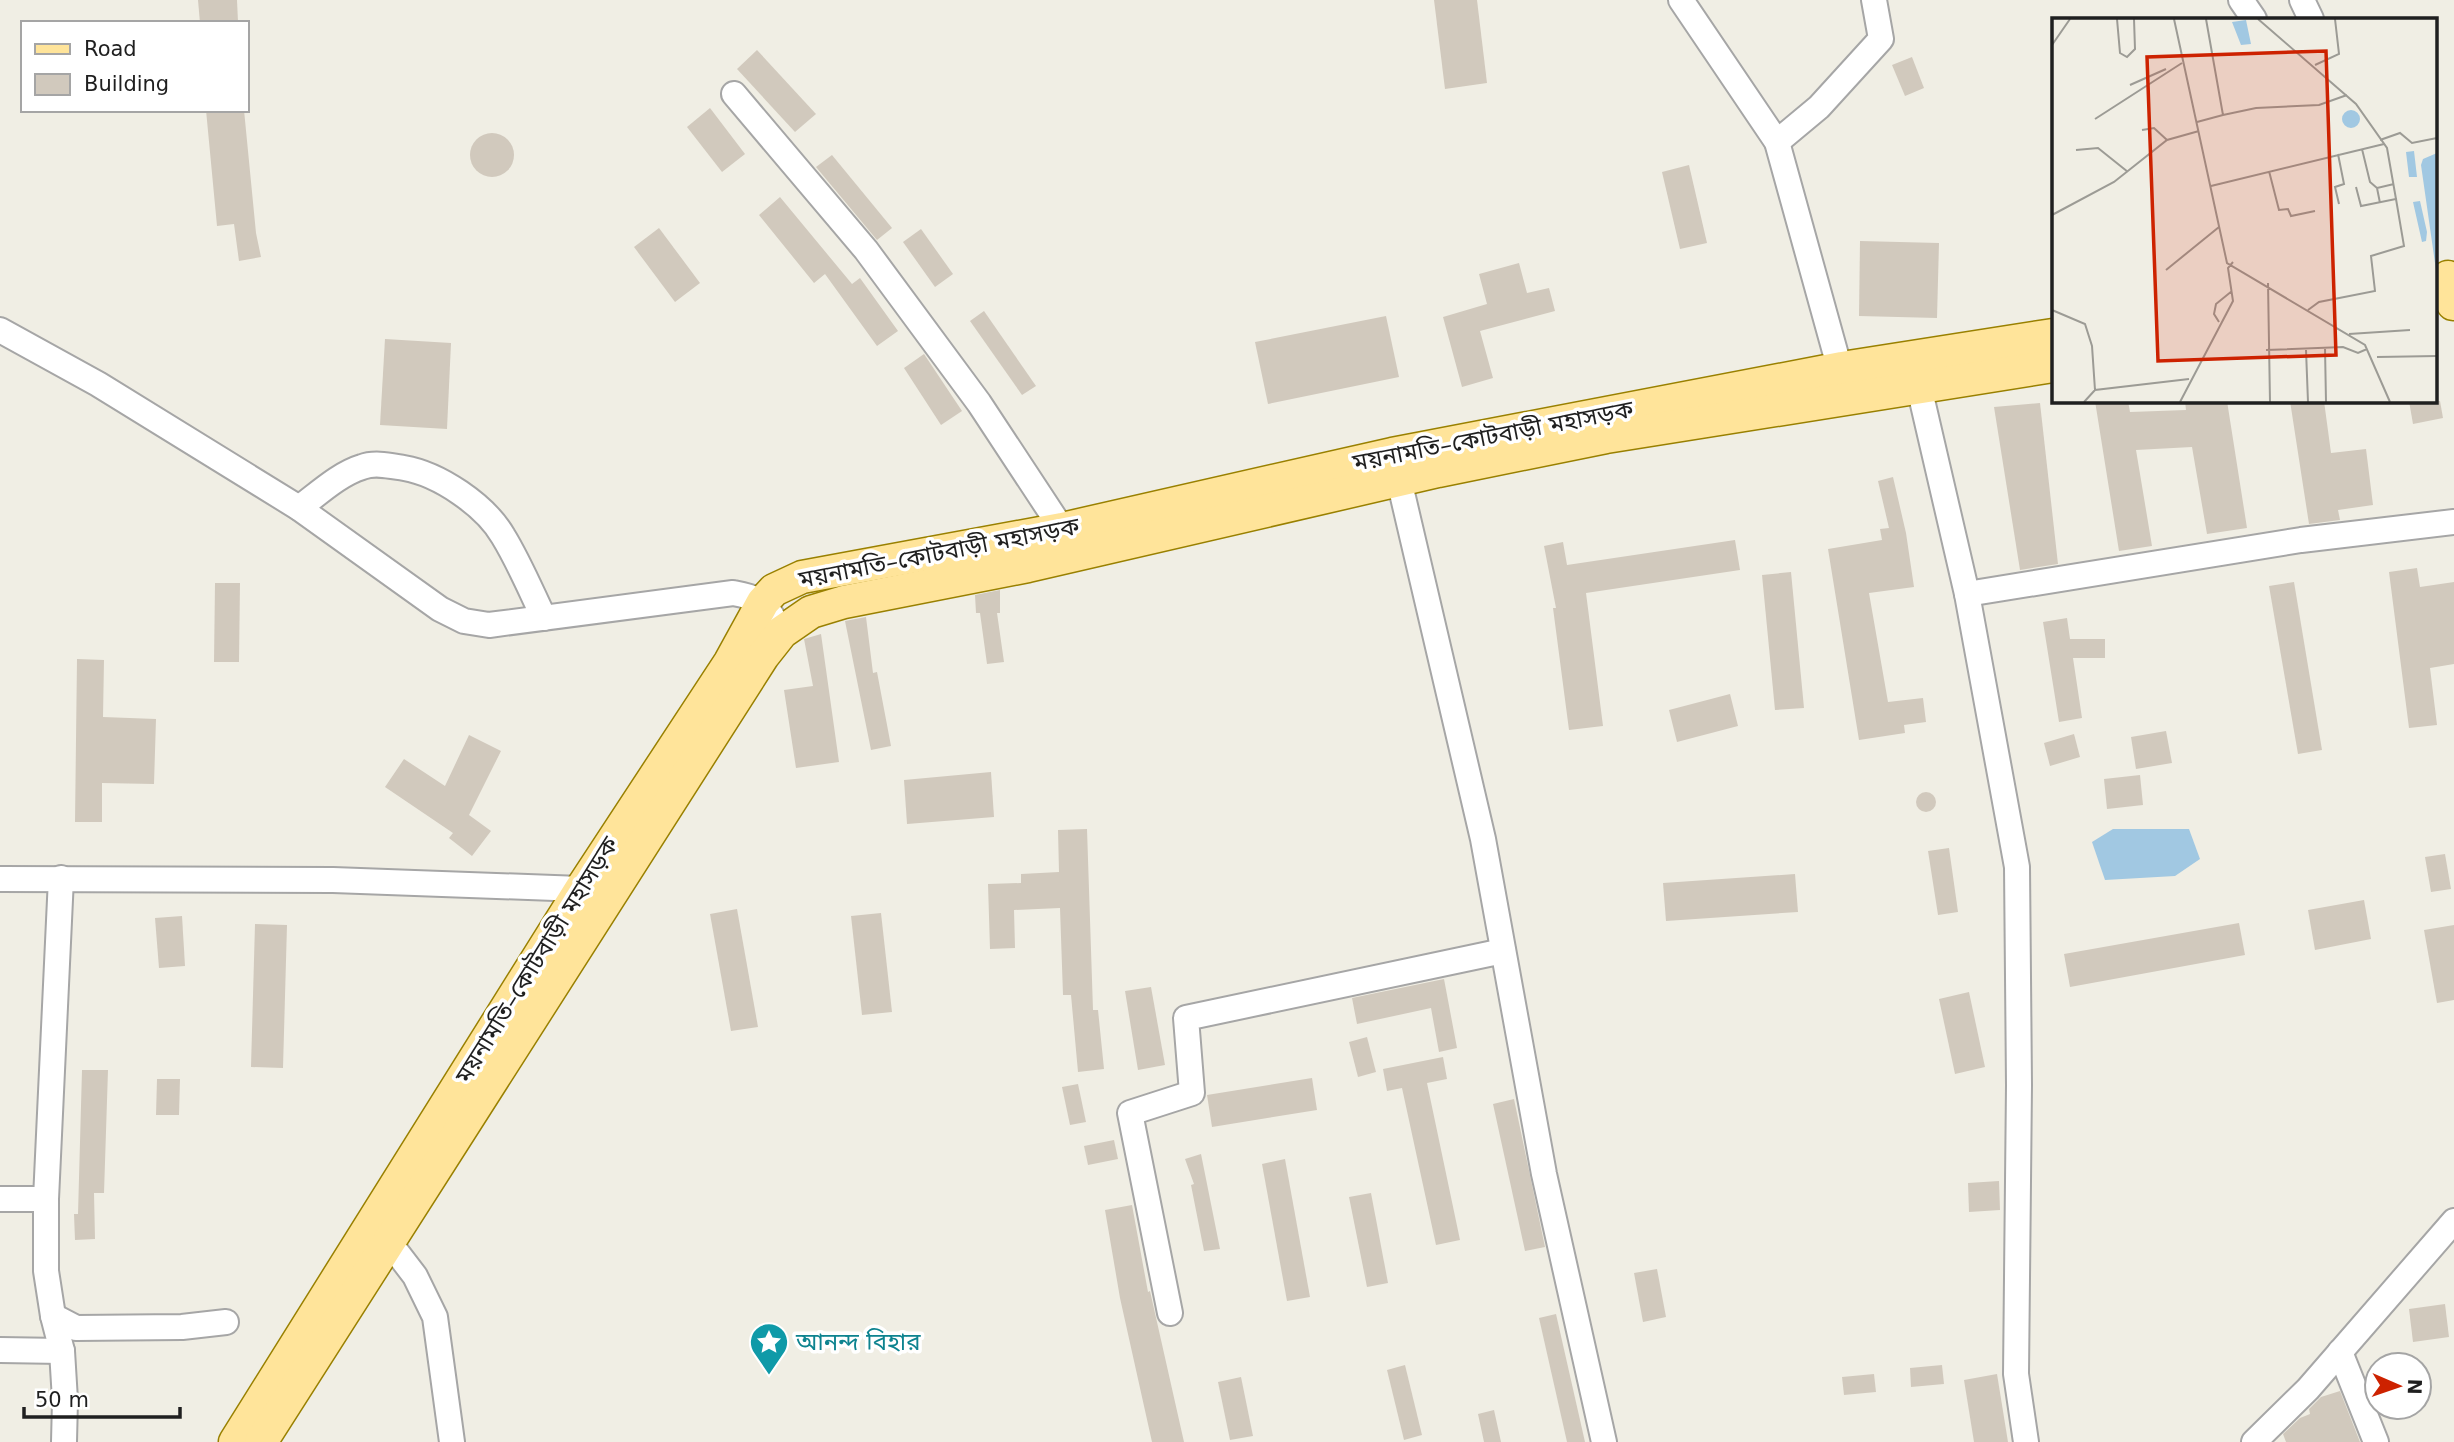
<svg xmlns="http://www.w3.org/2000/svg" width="2454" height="1442" font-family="'DejaVu Sans','Noto Sans Bengali',sans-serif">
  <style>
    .water { fill: #a1c8e2 }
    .building { fill: #d1c9bd }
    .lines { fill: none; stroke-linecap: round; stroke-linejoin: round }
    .minor-casing { stroke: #a6a6a6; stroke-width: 28 }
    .major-casing { stroke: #998000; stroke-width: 35 }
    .minor { stroke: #fff; stroke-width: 24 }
    .major { stroke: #ffe49a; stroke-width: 32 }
    .labels { text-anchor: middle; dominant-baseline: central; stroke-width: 7; stroke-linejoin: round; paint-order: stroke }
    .street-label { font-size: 24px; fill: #1f1f1f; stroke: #fff }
    .culture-label { font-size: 24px; fill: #0d838f; stroke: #fff; text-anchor: start }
    .inset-road { fill: none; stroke: #9c9b95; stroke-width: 2 }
    .view { fill: #cd2200; fill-opacity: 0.15; stroke: #cd2200; stroke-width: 3.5 }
    .inset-edge { fill: none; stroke: #1f1f1f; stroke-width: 3.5 }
  </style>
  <rect width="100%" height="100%" fill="#f0eee4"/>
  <!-- water -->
  <polygon class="water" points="2113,829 2189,829 2200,859 2175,876 2105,880 2092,842"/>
  <!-- building -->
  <g class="building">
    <polygon points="198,0 237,0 238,22 200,23"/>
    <polygon points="1434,0 1477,0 1487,83 1445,89"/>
    <polygon points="757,50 816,114 795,132 737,69"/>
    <polygon points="1912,57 1924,88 1905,96 1892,65"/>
    <polygon points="710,108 745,154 722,172 687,127"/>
    <polygon points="206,110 244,110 256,233 261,257 239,261 234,224 217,226"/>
    <circle cx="492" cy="155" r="22"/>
    <polygon points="832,155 892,228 877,240 816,167"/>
    <polygon points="1689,165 1707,243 1680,249 1662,172"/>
    <polygon points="780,197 852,284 860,278 898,331 877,346 825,274 814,283 759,215"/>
    <polygon points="659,228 700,283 675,302 634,247"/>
    <polygon points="921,229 953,274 935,287 903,242"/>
    <polygon points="1860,241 1939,243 1937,318 1859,316"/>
    <polygon points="1519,263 1527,293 1549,288 1555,311 1480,331 1493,378 1462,387 1443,317 1487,304 1479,274"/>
    <polygon points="984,311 1036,386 1022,395 970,321"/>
    <polygon points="1386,316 1399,377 1268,404 1255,342"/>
    <polygon points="385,339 451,343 447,429 380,425"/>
    <polygon points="924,354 962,411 941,425 904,368"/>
    <polygon points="2095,401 2128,401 2130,412 2186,410 2185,401 2227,401 2247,528 2207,534 2192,447 2136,450 2152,546 2119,551"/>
    <polygon points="2290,401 2324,401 2331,453 2366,449 2373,505 2338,510 2340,520 2309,524"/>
    <polygon points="2409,401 2440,401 2443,418 2413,424"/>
    <polygon points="2040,403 2058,564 2020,570 1994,407"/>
    <polygon points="1893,477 1906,533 1914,587 1869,593 1888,702 1923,698 1926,722 1904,725 1905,733 1859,740 1828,549 1882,540 1880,529 1889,528 1878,481"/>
    <polygon points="1735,540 1740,570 1586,593 1603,726 1569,730 1553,608 1556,608 1544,546 1563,542 1567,565"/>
    <polygon points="2417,568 2420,587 2454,582 2454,664 2430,668 2437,725 2409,728 2389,572"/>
    <polygon points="1791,572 1804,708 1775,710 1762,575"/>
    <polygon points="2294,582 2322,750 2298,754 2269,586"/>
    <polygon points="215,583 240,583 239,662 214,662"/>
    <polygon points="1000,590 1000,613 997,613 1004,662 987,664 980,613 976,613 975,595"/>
    <polygon points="866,617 873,673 877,672 891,746 871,750 845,621"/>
    <polygon points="2067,618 2070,639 2105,639 2105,658 2073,658 2082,718 2059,722 2043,622"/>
    <polygon points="821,634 839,762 796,768 784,690 813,686 804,639"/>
    <polygon points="77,659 104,660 103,717 156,719 154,784 102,783 102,822 75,822"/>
    <polygon points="1730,694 1738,726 1677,742 1669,710"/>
    <polygon points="2166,731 2172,763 2136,769 2131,737"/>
    <polygon points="2074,734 2080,757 2050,766 2044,743"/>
    <polygon points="469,735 501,751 469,815 491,831 472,856 449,838 453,833 385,787 404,759 445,786"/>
    <polygon points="991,772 994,817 907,824 904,780"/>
    <polygon points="2140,775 2143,805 2107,809 2104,779"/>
    <circle cx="1926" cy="802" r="10"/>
    <polygon points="1087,829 1093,1010 1098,1010 1104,1069 1078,1072 1071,995 1063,995 1060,908 1014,910 1015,948 990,949 988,884 1021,883 1021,874 1059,872 1058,830"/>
    <polygon points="1949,848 1958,912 1938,915 1928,851"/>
    <polygon points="2445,854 2451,889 2431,892 2425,857"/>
    <polygon points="1795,874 1798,912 1666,921 1663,883"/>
    <polygon points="2364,900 2371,939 2315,950 2308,910"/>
    <polygon points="737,909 758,1027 731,1031 710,914"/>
    <polygon points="881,913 892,1012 862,1015 851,916"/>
    <polygon points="182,916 185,966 159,968 155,918"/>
    <polygon points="2239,923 2245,955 2070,987 2064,954"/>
    <polygon points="255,924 287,925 283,1068 251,1067"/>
    <polygon points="2454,925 2454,1000 2437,1003 2424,930"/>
    <polygon points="1444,979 1457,1048 1439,1052 1431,1008 1357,1024 1352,998"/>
    <polygon points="1151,987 1165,1065 1138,1070 1125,991"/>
    <polygon points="1969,992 1985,1067 1955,1074 1939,999"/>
    <polygon points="1367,1037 1376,1072 1358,1077 1349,1042"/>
    <polygon points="1443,1057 1447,1079 1427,1083 1460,1240 1436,1245 1402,1088 1387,1091 1383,1069"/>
    <polygon points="82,1070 108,1070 104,1193 94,1193 95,1239 75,1240 74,1214 78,1214"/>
    <polygon points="1312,1078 1317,1110 1212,1127 1207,1095"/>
    <polygon points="157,1079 180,1079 179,1115 156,1115"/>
    <polygon points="1078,1084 1086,1122 1070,1125 1062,1087"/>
    <polygon points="1514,1099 1545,1247 1525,1251 1493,1104"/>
    <polygon points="1114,1140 1118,1159 1088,1165 1084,1146"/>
    <polygon points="1201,1154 1220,1249 1204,1251 1191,1185 1194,1184 1185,1159"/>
    <polygon points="1285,1159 1310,1297 1287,1301 1262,1164"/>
    <polygon points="1999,1181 2000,1210 1969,1212 1968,1183"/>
    <polygon points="1371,1193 1388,1283 1367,1287 1349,1197"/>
    <polygon points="1132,1205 1148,1292 1150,1291 1184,1442 1152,1442 1120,1298 1105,1210"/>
    <polygon points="1657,1269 1666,1317 1643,1322 1634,1273"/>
    <polygon points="2445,1304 2449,1337 2413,1342 2409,1309"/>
    <polygon points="1556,1314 1585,1442 1567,1442 1539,1318"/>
    <polygon points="1405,1365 1422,1435 1404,1440 1387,1370"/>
    <polygon points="1942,1365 1944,1384 1911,1387 1910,1368"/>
    <polygon points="1874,1374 1876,1392 1844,1395 1842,1377"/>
    <polygon points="1997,1374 2008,1442 1974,1442 1964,1380"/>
    <polygon points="1241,1377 1253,1436 1230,1440 1218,1382"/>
    <polygon points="2340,1391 2360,1442 2286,1442 2283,1434 2300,1418 2310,1414 2309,1409 2321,1397"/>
    <polygon points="1494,1410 1501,1442 1484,1442 1478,1414"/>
  </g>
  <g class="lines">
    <!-- minor casing -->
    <g class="minor-casing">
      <g id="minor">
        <polyline points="1681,0 1777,142 1844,384"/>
        <polyline points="2241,0 2254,19"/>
        <polyline points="2302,0 2311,19"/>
        <polyline points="734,94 866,250 979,403 1062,529"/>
        <polyline points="1777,142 1819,107 1881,39 1874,0"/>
        <path d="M 0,330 L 98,384 L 299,508 L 440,609 L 464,621 L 489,625 L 733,593 C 753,597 760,598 772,616"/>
        <polyline points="1919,387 1967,594 2301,540 2454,522"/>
        <polyline points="1399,480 1483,839 1544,1174 1604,1442"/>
        <path d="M 299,508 C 318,494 339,474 362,467 C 375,462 391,466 404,468 C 439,474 485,505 503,536 C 519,562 531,591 544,618"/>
        <polyline points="1967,594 2017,867 2019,1085 2016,1374 2026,1442"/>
        <polyline points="61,878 46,1199 46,1271 53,1316 62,1351 65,1400 64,1442"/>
        <polyline points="0,879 333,880 581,889 590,899"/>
        <polyline points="0,1199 46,1199"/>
        <polyline points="375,1233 389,1242 415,1276 435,1317 452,1442"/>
        <polyline points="1170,1313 1130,1113 1192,1093 1186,1018 1503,951"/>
        <polyline points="53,1316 76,1328 182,1327 226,1322"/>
        <polyline points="0,1350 62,1351"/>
        <polyline points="2340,1352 2376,1442"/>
        <polyline points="2254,1442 2308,1389 2454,1221"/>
      </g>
    </g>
    <!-- major casing -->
    <g class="major-casing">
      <g id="major">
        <polyline points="2448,277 2453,304"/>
        <polyline points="235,1442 581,889 730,662 763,602 774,590 802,577 1062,529 1392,454 1842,368 2053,335"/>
        <polyline points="261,1442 763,656 782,632 811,612 844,602 1028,566 1438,471 1606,437 2053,366"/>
      </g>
    </g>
    <!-- minor -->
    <use href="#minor" class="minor"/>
    <!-- major -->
    <use href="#major" class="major"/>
  </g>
  <!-- icons -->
  <defs>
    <g id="sight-pin" transform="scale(2.0125)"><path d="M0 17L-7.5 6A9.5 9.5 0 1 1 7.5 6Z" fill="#0f9aa8" stroke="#fff"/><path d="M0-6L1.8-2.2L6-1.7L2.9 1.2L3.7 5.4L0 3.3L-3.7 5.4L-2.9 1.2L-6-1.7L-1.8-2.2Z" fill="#fff"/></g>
  </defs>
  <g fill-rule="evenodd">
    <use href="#sight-pin" x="769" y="1342"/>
  </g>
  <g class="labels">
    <!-- street labels -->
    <g class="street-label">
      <text transform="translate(1493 436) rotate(-11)">ময়নামতি–কোটবাড়ী মহাসড়ক</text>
      <text transform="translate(939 553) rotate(-11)">ময়নামতি–কোটবাড়ী মহাসড়ক</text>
      <text transform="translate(537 960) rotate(-58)">ময়নামতি–কোটবাড়ী মহাসড়ক</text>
    </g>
    <!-- culture labels -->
    <g class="culture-label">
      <text x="796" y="1342">আনন্দ বিহার</text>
    </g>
  </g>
  <!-- overview -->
  <g transform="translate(2052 18)">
    <rect width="385" height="385" fill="#f0eee4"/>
    <path d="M 194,2 L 199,26 L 189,27 L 180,4 ZM290 101a9 9 0 1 1 18 0a9 9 0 1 1-18 0ZM 362,133 L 365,159 L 357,159 L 354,134 ZM 385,135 L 385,259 L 369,147 L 371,141 ZM 368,183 L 375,214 L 374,223 L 370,224 L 361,184 Z" fill="#a1c8e2"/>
    <path class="inset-road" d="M 65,1 L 68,35 L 75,39 L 83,31 L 82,1M 122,1 L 175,245 L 313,327 L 338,384M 206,1 L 304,86 L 335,130 L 344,181 L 309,188 L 304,169M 0,27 L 18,1M 263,47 L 287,36 L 283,1M 78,67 L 114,51M 171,97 L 204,90 L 267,87 L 295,77M 43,101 L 130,45M 145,104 L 171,97 L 154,1M 90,112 L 102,110 L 115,122M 328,122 L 348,115 L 360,125 L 385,120M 310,131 L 318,164 L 325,170M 24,132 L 46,130 L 76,154M 286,136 L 292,166 L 283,169 L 287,186M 217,153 L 227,192 L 236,191 L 239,198 L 263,193M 159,168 L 332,126M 328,185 L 325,170 L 342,166M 0,197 L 62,164 L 115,122 L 147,113M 114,252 L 167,209M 216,265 L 218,384M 0,292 L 33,306 L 40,328 L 43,372M 256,292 L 267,284 L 323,273 L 319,238 L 352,228 L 344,181M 167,304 L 162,296 L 164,286 L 180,273M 297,316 L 358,312M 273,330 L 274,384M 214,332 L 291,329 L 306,335 L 315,331M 254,332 L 256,384M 325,339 L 385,338M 32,384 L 43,372 L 137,361M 128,384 L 181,283 L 176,250 L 181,244"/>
    <path class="view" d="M 274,33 L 284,337 L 106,343 L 95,39 Z"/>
    <rect width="385" height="385" class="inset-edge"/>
  </g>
  <!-- legend -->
  <rect x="21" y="21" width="228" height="91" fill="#ffffff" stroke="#a5a5a5" stroke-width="2"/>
  <rect x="35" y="44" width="35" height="10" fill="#ffe49a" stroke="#a5a5a5" stroke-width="2"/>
  <text x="84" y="56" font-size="21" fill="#1f1f1f">Road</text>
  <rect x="35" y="74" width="35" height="21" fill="#d1c9bd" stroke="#a5a5a5" stroke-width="2"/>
  <text x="84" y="91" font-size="21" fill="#1f1f1f">Building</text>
  <!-- north arrow -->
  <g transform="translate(2398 1386) rotate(92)"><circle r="33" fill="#ffffff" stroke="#a5a5a5" stroke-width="2"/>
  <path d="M0-5L12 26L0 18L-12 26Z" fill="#cd2200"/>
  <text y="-10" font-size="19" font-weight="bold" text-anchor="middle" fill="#1f1f1f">N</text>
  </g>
  <!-- scale -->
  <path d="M24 1407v10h156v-10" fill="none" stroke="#1f1f1f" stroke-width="3.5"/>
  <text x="35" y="1407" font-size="21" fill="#1f1f1f" stroke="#ffffff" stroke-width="5" paint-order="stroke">50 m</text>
</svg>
